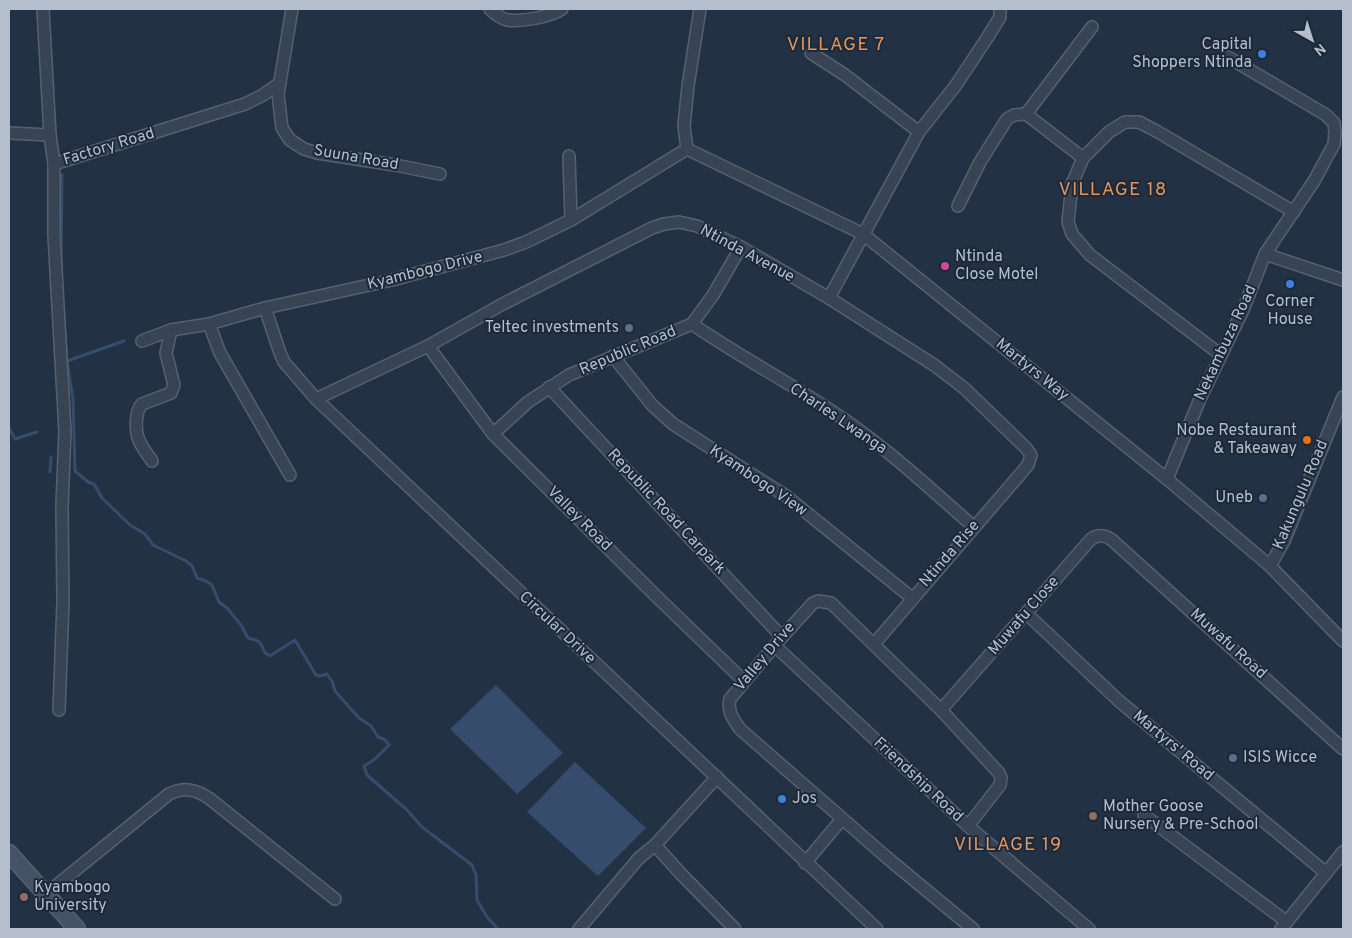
<svg xmlns="http://www.w3.org/2000/svg" width="1352" height="938" font-family="Overpass,sans-serif">
  <style>
    .water { fill: #364c6c }
    .lines { fill: none; stroke-linecap: round; stroke-linejoin: round }
    .stream { stroke: #364c6c; stroke-width: 3 }
    .street-casing { stroke: #566170; stroke-width: 14 }
    .secondary-casing { stroke: #566170; stroke-width: 19 }
    .street { stroke: #384353; stroke-width: 11 }
    .secondary { stroke: #465266; stroke-width: 16 }
    .shop-dot { fill: #3f7fe0; stroke: #1d2838; stroke-width: 2 }
    .hotel-dot { fill: #d1479c; stroke: #1d2838; stroke-width: 2 }
    .service-dot { fill: #5c6f8a; stroke: #1d2838; stroke-width: 2 }
    .food-dot { fill: #e8710a; stroke: #1d2838; stroke-width: 2 }
    .education-dot { fill: #8d6e63; stroke: #1d2838; stroke-width: 2 }
    .labels { text-anchor: middle; dominant-baseline: central; stroke-width: 4; stroke-linejoin: round; paint-order: stroke }
    .poi-label { font-size: 16px; fill: #b5becd; stroke: #1d2838; text-anchor: start }
    .street-label { font-size: 16px; fill: #b5becd; stroke: #1d2838 }
    .quarter-label { font-size: 19px; letter-spacing: 1px; fill: #e0965d; stroke: #1d2838 }
  </style>
  <rect width="100%" height="100%" fill="#233144"/>
  <!-- water -->
  <g class="water">
    <polygon points="496,685 563,753 517,794 450,729"/>
    <polygon points="575,762 646,828 598,876 527,812"/>
  </g>
  <g class="lines">
    <!-- stream -->
    <g class="stream">
      <polyline points="61,271 62,175"/>
      <path d="M 63,307 L 67,361 L 73,399 L 75,471 L 88,482 L 94,484 L 102,498 L 130,525 L 145,534 L 153,545 L 186,561 L 192,566 L 197,578 L 206,581 L 212,585 L 219,602 L 227,608 L 241,625 L 248,638 C 258,640 262,642 264,652 L 270,656 L 295,640 L 316,675 L 320,676 L 327,674 L 332,681 L 335,691 L 359,718 L 371,726 L 378,737 L 384,739 L 389,745 L 375,759 L 364,766 L 367,775 L 406,809 L 422,827 L 472,865 L 476,875 L 477,900 L 487,917 L 498,929"/>
      <polyline points="67,361 124,341"/>
      <polyline points="9,428 15,439 37,432"/>
      <polyline points="50,472 51,457"/>
    </g>
    <!-- street casing -->
    <g class="street-casing">
      <g id="street">
        <polyline points="43,9 50,135 54,164 245,104 263,95 280,83"/>
        <polyline points="292,9 278,94 282,128 290,140 304,149 317,153 395,165 440,174"/>
        <path d="M 490,9 C 495,14 500,18 507,20 C 522,22 550,17 562,9"/>
        <polyline points="811,53 845,75 919,132"/>
        <polyline points="1026,114 1092,27"/>
        <polyline points="9,133 50,135"/>
        <polyline points="687,149 863,234 1167,479 1270,566 1343,641"/>
        <polyline points="687,149 684,126 688,86 700,9"/>
        <polyline points="569,156 571,220"/>
        <polyline points="54,164 54,235 65,431 62,506 63,602 59,710"/>
        <polyline points="958,206 980,162 1007,119 1014,115 1026,114 1083,158"/>
        <polyline points="1265,254 1343,280"/>
        <polyline points="829,298 919,132 956,85 987,38 1000,17 1000,9"/>
        <polyline points="265,308 280,353 284,362 316,399 877,929"/>
        <polyline points="209,324 220,353 290,475"/>
        <path d="M 692,324 C 737,355 787,381 833,412 C 884,445 928,487 974,527"/>
        <polyline points="142,341 171,330 209,324 265,308 392,280 504,250 526,242 571,220 687,149"/>
        <polyline points="428,346 493,434 656,596 744,681"/>
        <polyline points="1221,355 1090,255 1072,234 1068,222 1072,184 1083,158 1109,132 1125,122 1139,122 1158,132 1294,212"/>
        <polyline points="613,356 652,405 673,424 786,496 912,598"/>
        <polyline points="549,387 782,637"/>
        <polyline points="316,399 428,346 501,305 652,228 664,224 679,222 697,226 741,247 829,298 934,365 964,388 1026,448 1031,455 1028,465 874,644"/>
        <polyline points="493,434 528,402 569,375 692,324 713,295 741,247"/>
        <path d="M 152,461 C 148,455 142,448 139,440 C 135,432 135,411 142,404 L 171,393 L 174,385 L 166,353 L 171,330"/>
        <polyline points="1167,479 1200,399 1243,310 1265,254 1314,181 1334,144 1335,133 1334,123 1326,115 1226,56"/>
        <polyline points="1270,566 1284,541 1343,397"/>
        <polyline points="1026,613 1119,701 1326,873"/>
        <polyline points="775,646 968,826 1089,929"/>
        <path d="M 941,710 L 1091,539 C 1099,534 1105,535 1112,540 L 1343,749"/>
        <polyline points="717,777 655,845 681,874 735,929"/>
        <polyline points="1144,815 1287,922"/>
        <path d="M 968,826 L 1000,785 L 1001,778 L 999,773 L 941,710 L 831,603 L 818,601 L 813,603 L 782,637 L 730,699 C 727,711 733,719 740,729 L 885,856 L 973,929"/>
        <polyline points="805,863 842,819"/>
        <path d="M 46,894 L 169,794 C 184,787 196,789 210,799 L 335,899"/>
        <polyline points="579,929 639,858 655,845"/>
        <polyline points="1281,929 1343,852"/>
      </g>
    </g>
    <!-- secondary casing -->
    <g class="secondary-casing">
      <polyline id="secondary" points="9,853 77,929"/>
    </g>
    <!-- street -->
    <use href="#street" class="street"/>
    <!-- secondary -->
    <use href="#secondary" class="secondary"/>
  </g>
  <!-- markers -->
  <g class="shop-dot">
    <circle cx="1262" cy="54" r="5"/>
    <circle cx="1290" cy="284" r="5"/>
    <circle cx="782" cy="799" r="5"/>
  </g>
  <circle class="hotel-dot" cx="945" cy="266" r="5"/>
  <g class="service-dot">
    <circle cx="629" cy="328" r="5"/>
    <circle cx="1263" cy="498" r="5"/>
    <circle cx="1233" cy="758" r="5"/>
  </g>
  <circle class="food-dot" cx="1307" cy="440" r="5"/>
  <g class="education-dot">
    <circle cx="1093" cy="816" r="5"/>
    <circle cx="24" cy="897" r="5"/>
  </g>
  <g class="labels">
    <!-- poi labels -->
    <g class="poi-label">
      <text x="1252" y="45" text-anchor="end">Capital<tspan x="1252" dy="18">Shoppers Ntinda</tspan></text>
      <text x="955" y="257">Ntinda<tspan x="955" dy="18">Close Motel</tspan></text>
      <text x="1290" y="302" text-anchor="middle">Corner<tspan x="1290" dy="18">House</tspan></text>
      <text x="619" y="328" text-anchor="end">Teltec investments</text>
      <text x="1297" y="431" text-anchor="end">Nobe Restaurant<tspan x="1297" dy="18">&amp; Takeaway</tspan></text>
      <text x="1253" y="498" text-anchor="end">Uneb</text>
      <text x="1243" y="758">ISIS Wicce</text>
      <text x="792" y="799">Jos</text>
      <text x="1103" y="807">Mother Goose<tspan x="1103" dy="18">Nursery &amp; Pre-School</tspan></text>
      <text x="34" y="888">Kyambogo<tspan x="34" dy="18">University</tspan></text>
    </g>
    <!-- street labels -->
    <g class="street-label">
      <text transform="translate(109 147) rotate(-17)">Factory Road</text>
      <text transform="translate(356 158) rotate(10)">Suuna Road</text>
      <text transform="translate(747 254) rotate(28)">Ntinda Avenue</text>
      <text transform="translate(425 271) rotate(-14)">Kyambogo Drive</text>
      <text transform="translate(1226 343) rotate(-65)">Nekambuza Road</text>
      <text transform="translate(628 351) rotate(-23)">Republic Road</text>
      <text transform="translate(1032 370) rotate(39)">Martyrs Way</text>
      <text transform="translate(838 419) rotate(34)">Charles Lwanga</text>
      <text transform="translate(758 481) rotate(34)">Kyambogo View</text>
      <text transform="translate(1301 495) rotate(-67)">Kakungulu Road</text>
      <text transform="translate(666 512) rotate(47)">Republic Road Carpark</text>
      <text transform="translate(579 519) rotate(45)">Valley Road</text>
      <text transform="translate(950 554) rotate(-49)">Ntinda Rise</text>
      <text transform="translate(1024 616) rotate(-49)">Muwafu Close</text>
      <text transform="translate(557 628) rotate(43)">Circular Drive</text>
      <text transform="translate(1228 644) rotate(42)">Muwafu Road</text>
      <text transform="translate(765 657) rotate(-50)">Valley Drive</text>
      <text transform="translate(1173 746) rotate(40)">Martyrs' Road</text>
      <text transform="translate(918 780) rotate(43)">Friendship Road</text>
    </g>
    <!-- quarter labels -->
    <g class="quarter-label">
      <text x="836" y="45">VILLAGE 7</text>
      <text x="1113" y="190">VILLAGE 18</text>
      <text x="1008" y="845">VILLAGE 19</text>
    </g>
  </g>
  <!-- border -->
  <rect width="1352" height="938" fill="none" stroke="#b5becd" stroke-width="20"/>
  <!-- north arrow -->
  <g transform="translate(1312 40) rotate(141)" stroke="#1d2838" stroke-width="4" paint-order="stroke">
  <path d="M0-4L9 19L0 12L-9 19Z" fill="#b5becd"/>
  <text y="-8" font-size="14" font-weight="bold" text-anchor="middle" fill="#b5becd">N</text>
  </g>
</svg>
